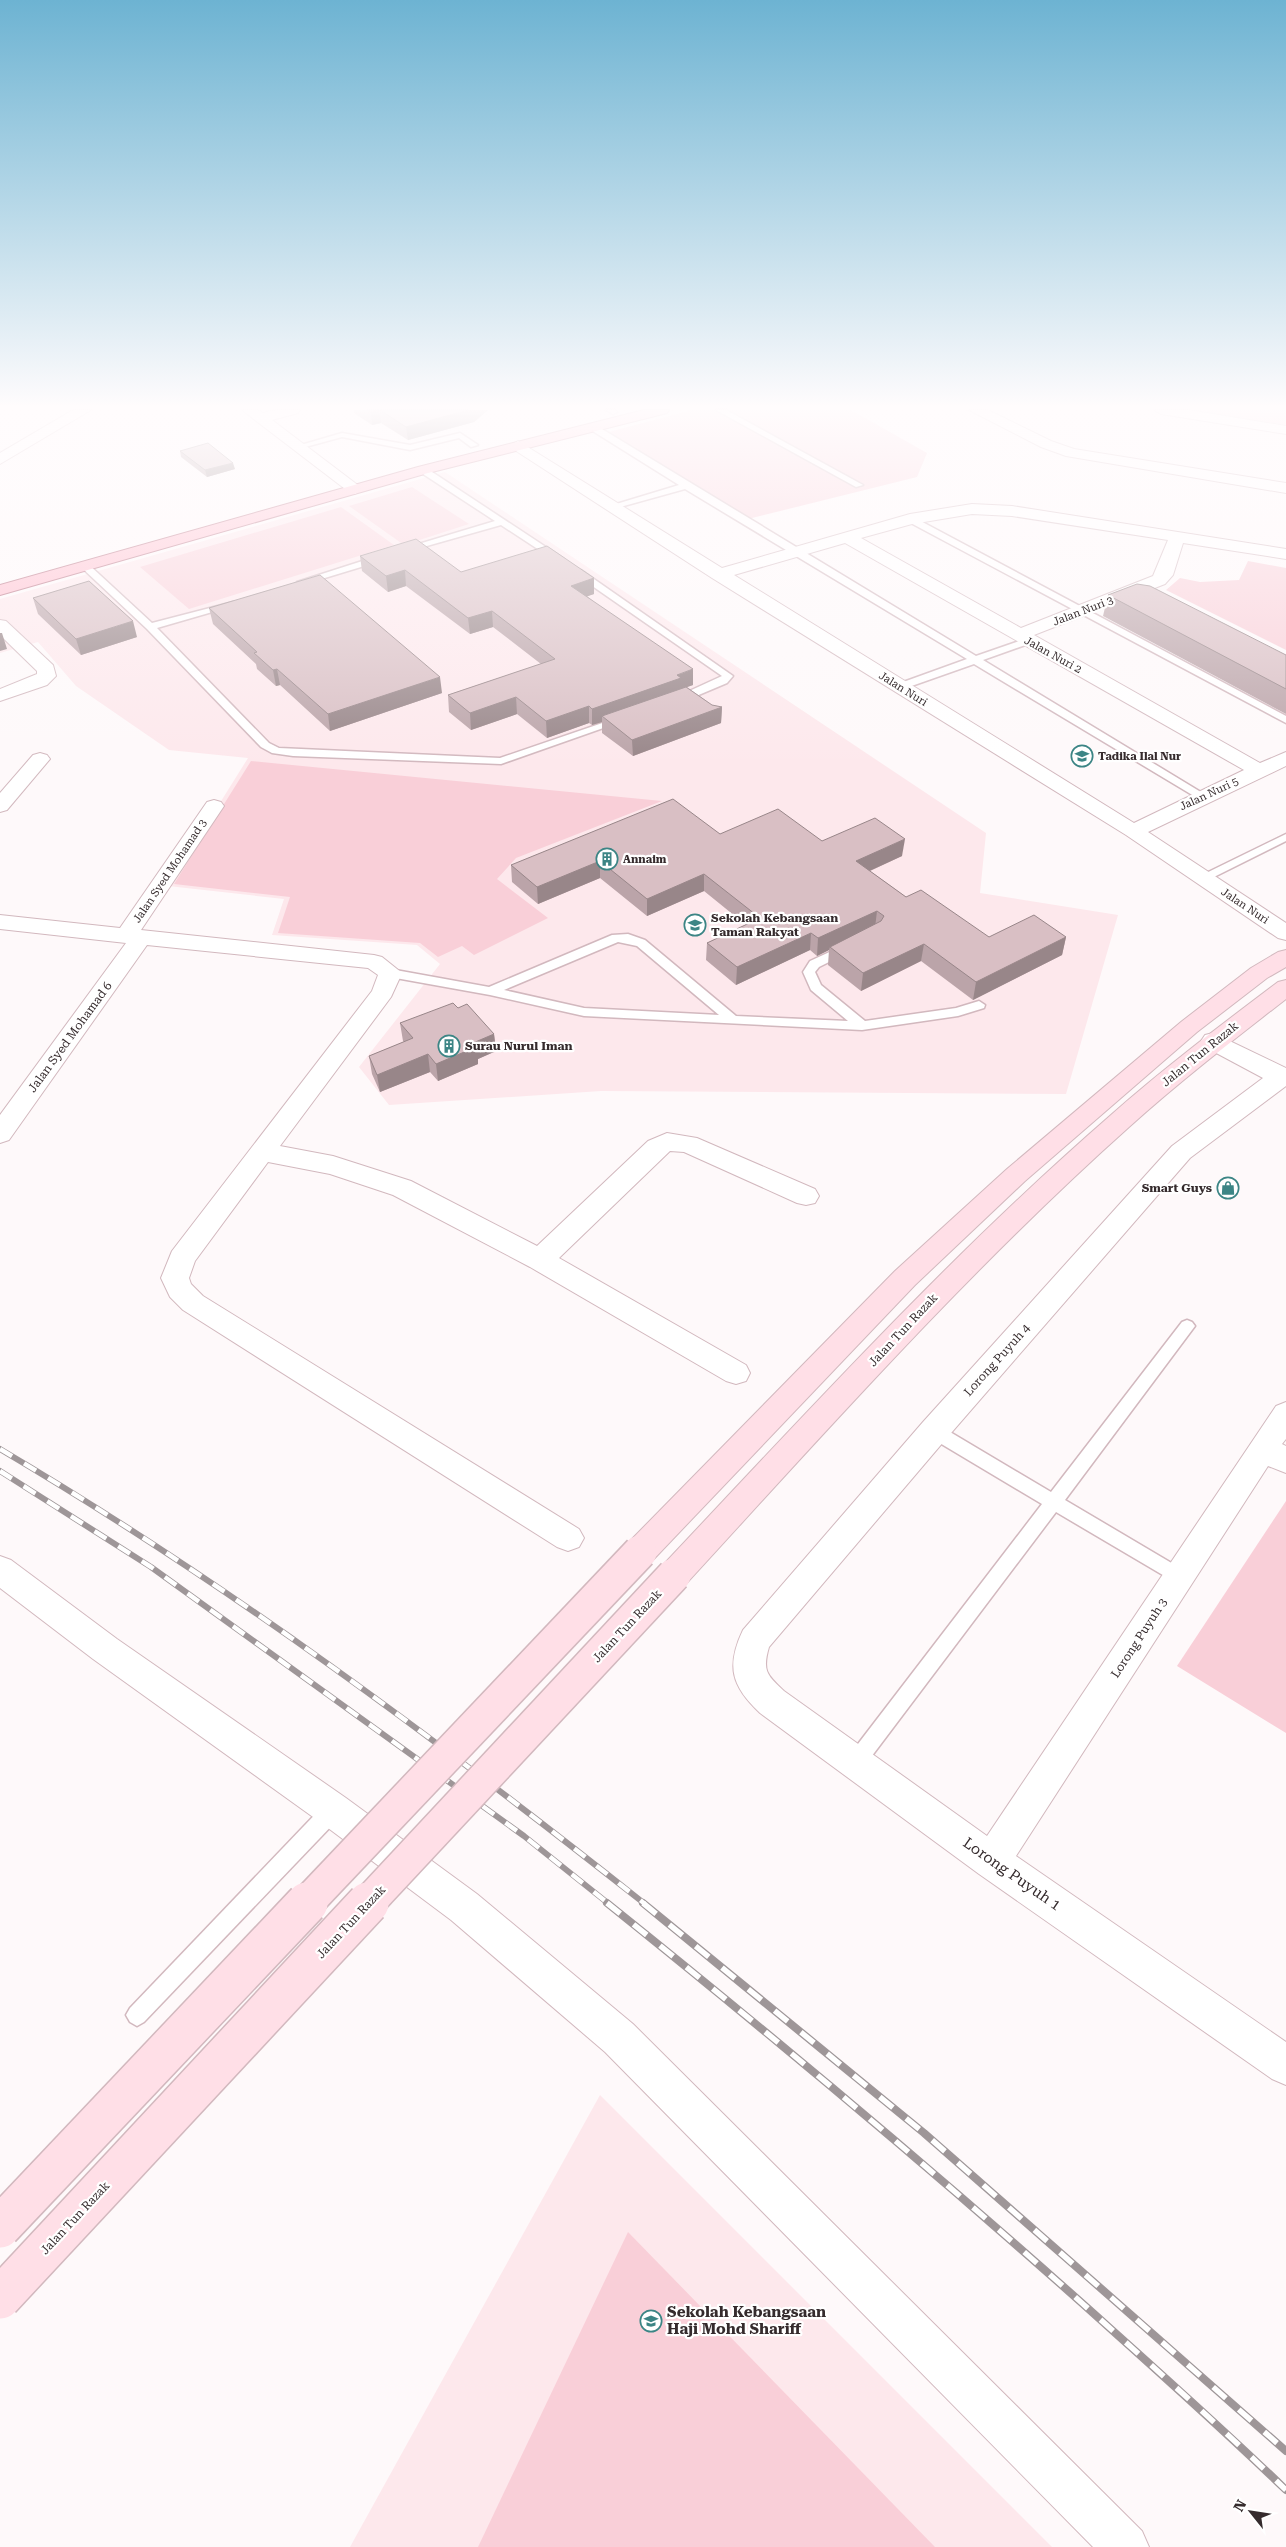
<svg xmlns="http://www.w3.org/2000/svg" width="1286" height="2547" font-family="'Roboto Serif',serif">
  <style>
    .built { fill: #fde8ec }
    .green { fill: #f9cfd8 }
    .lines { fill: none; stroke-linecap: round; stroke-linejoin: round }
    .lane-casing { stroke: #d2b8be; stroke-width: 3 }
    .street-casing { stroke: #d2b8be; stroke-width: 2 }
    .secondary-casing { stroke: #d2b8be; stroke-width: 2 }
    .primary-casing { stroke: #b86f81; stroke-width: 2 }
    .lane { fill: #fff; fill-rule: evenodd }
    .street { fill: #fff; fill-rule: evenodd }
    .secondary { fill: #ffdfe7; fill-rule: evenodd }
    .primary { fill: #febece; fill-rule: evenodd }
    .rail-far1-casing { stroke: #9e9698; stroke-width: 6 }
    .rail-casing { stroke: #9e9698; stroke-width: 8 }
    .rail-far1 { stroke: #fff; stroke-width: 4.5; stroke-dasharray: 14; stroke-linecap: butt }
    .rail { stroke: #fff; stroke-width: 5.5; stroke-dasharray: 17; stroke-linecap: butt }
    .secondary-bridge-far1-casing { stroke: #d2b8be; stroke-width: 36; stroke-linecap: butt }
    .secondary-bridge-casing { stroke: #d2b8be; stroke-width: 44; stroke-linecap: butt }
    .secondary-bridge-far1 { stroke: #ffdfe7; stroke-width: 33 }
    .secondary-bridge { stroke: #ffdfe7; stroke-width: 41 }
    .wall { fill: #bba4a9 }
    .shaded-wall { fill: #988689 }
    .building { fill: #d9bfc4; stroke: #988689 }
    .labels { text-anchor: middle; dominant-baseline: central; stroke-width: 4.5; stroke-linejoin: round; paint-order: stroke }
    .far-street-label { font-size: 11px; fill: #352b2d; stroke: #fff }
    .far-poi-label { font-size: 11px; font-weight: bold; fill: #352b2d; stroke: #fff; text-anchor: start }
    .poi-label { font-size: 12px; font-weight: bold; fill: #352b2d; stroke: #fff; text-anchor: start }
    .street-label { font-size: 12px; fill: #352b2d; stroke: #fff }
    .near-street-label { font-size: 15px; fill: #352b2d; stroke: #fff }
    .near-poi-label { font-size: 15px; font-weight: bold; fill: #352b2d; stroke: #fff; text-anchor: start }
  </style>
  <rect width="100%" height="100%" fill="#fef9fa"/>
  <!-- built -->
  <g class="built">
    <polygon points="445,472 986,833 980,893 1118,915 1066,1094 601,1091 389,1105 359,1067 440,964 417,945 272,935 284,899 168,886 248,758 169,750 76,686 38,642 0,653 0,599"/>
    <polygon points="600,2095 1052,2547 350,2547"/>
  </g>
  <!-- green -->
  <g class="green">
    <polygon points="692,410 851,410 927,453 917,477 744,520 605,433"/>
    <polygon points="1210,410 1286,410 1286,425 1204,412"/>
    <polygon points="412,487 469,524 404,545 349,506"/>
    <polygon points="341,507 394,545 189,609 140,567"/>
    <polygon points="1248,561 1286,568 1286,650 1166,590 1180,578 1200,582 1239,580"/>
    <polygon points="251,761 662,801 516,858 497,879 548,918 474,955 462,946 438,957 420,943 278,933 290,897 174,884"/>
    <polygon points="1286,1501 1286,1733 1177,1666"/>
    <polygon points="628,2232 935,2547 478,2547"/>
  </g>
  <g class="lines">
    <!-- lane casing -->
    <g class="lane-casing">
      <g id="lane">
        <polygon points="606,410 615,410 617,412 613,414"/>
        <polygon points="716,410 726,410 863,485 856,487"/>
        <polygon points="591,426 597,426 976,656 1025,639 1031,639 1031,643 983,660 1209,797 1207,799 1199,799 974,664 903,689 895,689 895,685 967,659 685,489 613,509 613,505 679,485 591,430"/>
        <polygon points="342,433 410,445 460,433 478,445 471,447 459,438 410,450 342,437 298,449 294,447"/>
        <polygon points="423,467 426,468 564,559 556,561 501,525 402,553 402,549 495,521 420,472 420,468"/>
        <polygon points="907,517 913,517 1286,716 1286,723 907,521"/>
        <polygon points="381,555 384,556 384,560 305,584 297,582"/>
        <polygon points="81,563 87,563 152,623 233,602 233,606 157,628 269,743 279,748 500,758 617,718 621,717 626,720 501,764 293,756 272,753 261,747 147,629 81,567"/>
        <polygon points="575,570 581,570 733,676 727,683 682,702 674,702 674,698 722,676 575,574"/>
        <polygon points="1286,834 1286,841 1206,881 1198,881 1196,878"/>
        <path d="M 628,934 L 645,940 L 736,1016 L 848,1021 L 811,990 L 803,972 L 810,961 L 847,944 L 851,945 L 853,948 L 851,951 L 819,967 L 815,972 L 821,985 L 865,1021 L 956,1008 L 979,1001 L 985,1005 L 984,1008 L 958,1016 L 862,1030 L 584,1016 L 490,995 L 390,977 L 384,973 L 390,969 L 489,987 L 612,935 ZM 618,942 L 637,946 L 719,1015 L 584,1008 L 504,990 Z"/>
        <polygon points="1187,1320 1192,1322 1195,1326 1192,1330 1065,1500 1185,1571 1188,1576 1185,1581 1179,1584 1173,1581 1056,1512 862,1769 855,1772 848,1769 846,1763 848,1757 1042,1504 928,1436 926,1431 928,1426 934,1424 940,1426 1051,1492 1182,1322"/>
        <polygon points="333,1801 340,1803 343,1810 340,1817 144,2022 137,2026 130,2022 126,2015 130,2008 326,1803"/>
      </g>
    </g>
    <!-- street casing -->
    <g class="street-casing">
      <g id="street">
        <polygon points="73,410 91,410 0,464 0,453"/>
        <polygon points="242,410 258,410 263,413 275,410 300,410 298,413 272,420 363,489 355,494 349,492"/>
        <polygon points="969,410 988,410 1051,441 1074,449 1286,483 1286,493 1066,456 1041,447"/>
        <polygon points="1154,410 1189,410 1286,426 1286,434 1161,414"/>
        <path d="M 518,441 L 722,568 L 910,514 L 972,504 L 1012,506 L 1286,549 L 1286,559 L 1183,543 L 1173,575 L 1165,584 L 1034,635 L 1260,763 L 1286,752 L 1286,766 L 1148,832 L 1286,923 L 1286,940 L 1278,938 L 1126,835 L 712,578 L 513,449 L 510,446 ZM 972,514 L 1012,516 L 1168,540 L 1153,576 L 1021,628 L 861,538 L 912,524 ZM 845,543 L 1244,770 L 1134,823 L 734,575 Z"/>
        <polygon points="0,620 6,621 53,665 56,676 47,685 0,701 0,689 37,674 37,671 0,635"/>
        <polygon points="40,753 47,755 50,759 7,810 0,812 0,793 33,755"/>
        <polygon points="214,800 221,802 224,806 141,930 374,955 382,957 402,973 391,997 280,1146 333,1156 411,1181 537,1246 648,1141 667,1133 697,1138 815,1189 819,1196 815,1203 806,1205 797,1203 684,1152 670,1151 559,1258 746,1365 750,1373 746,1381 736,1384 726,1381 530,1267 393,1195 330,1174 268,1162 195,1261 189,1278 191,1284 203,1296 579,1529 584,1538 579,1547 568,1551 557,1547 183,1310 170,1297 161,1278 172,1251 372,991 378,975 368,968 147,945 9,1140 0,1143 0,1115 126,943 0,929 0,915 120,928 207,802"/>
        <path d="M 1213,1033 L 1286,1068 L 1286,1086 L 1190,1158 L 945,1440 L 769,1647 C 762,1671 767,1675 784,1691 L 987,1836 L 1276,1406 L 1286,1402 L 1286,1439 L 1282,1444 L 1286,1446 L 1286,1473 L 1268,1466 L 1016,1856 L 1286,2042 L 1286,2085 L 1272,2079 L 979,1874 L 760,1713 C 731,1686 726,1666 743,1630 L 923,1422 L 1172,1146 L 1263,1078 L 1205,1047 L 1201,1041 L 1205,1035 Z"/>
        <polygon points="0,1556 11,1560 117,1639 346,1798 477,1894 633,2024 1142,2531 1149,2547 1093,2547 605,2052 451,1920 320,1822 93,1659 0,1588"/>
      </g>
    </g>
    <!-- secondary casing -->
    <g class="secondary-casing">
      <g id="secondary">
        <polygon points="1286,950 1286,967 1267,978 1197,1032 1025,1181 915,1285 651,1562 640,1566 629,1562 624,1552 629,1542 895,1271 1007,1169 1181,1022 1251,968 1278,952"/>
        <path d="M 1286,980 L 1286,999 C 1233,1040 1179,1082 1129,1127 C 970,1269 829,1428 685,1585 L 674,1589 L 663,1585 L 658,1575 L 663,1565 C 808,1411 951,1254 1111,1115 C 1164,1068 1221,1025 1278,982 Z"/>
      </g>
    </g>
    <!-- primary casing -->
    <g class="primary-casing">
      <polygon id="primary" points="644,410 669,410 667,413 428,473 0,595 0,585 418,467"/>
    </g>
    <!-- lane -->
    <use href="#lane" class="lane"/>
    <!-- street -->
    <use href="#street" class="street"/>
    <!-- secondary -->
    <use href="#secondary" class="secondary"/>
    <!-- primary -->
    <use href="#primary" class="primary"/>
    <!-- rail-far1 casing -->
    <g class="rail-far1-casing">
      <g id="rail-far1">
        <path d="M 0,1449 C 227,1583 439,1741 645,1904"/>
        <polyline points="0,1471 151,1567 524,1836 609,1904"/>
      </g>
    </g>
    <!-- rail casing -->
    <g class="rail-casing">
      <g id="rail">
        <path d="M 607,1903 C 769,2033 928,2166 1083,2304 C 1151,2365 1220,2426 1286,2490"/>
        <polyline points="643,1903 924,2133 1286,2451"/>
      </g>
    </g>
    <!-- rail-far1 -->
    <use href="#rail-far1" class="rail-far1"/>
    <!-- rail -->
    <use href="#rail" class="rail"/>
    <!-- secondary-bridge-far1 casing -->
    <g class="secondary-bridge-far1-casing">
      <g id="secondary-bridge-far1">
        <polyline points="306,1904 640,1552"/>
        <polyline points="367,1904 674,1575"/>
      </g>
    </g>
    <!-- secondary-bridge casing -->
    <g class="secondary-bridge-casing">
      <g id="secondary-bridge">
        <polyline points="0,2227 307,1903"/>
        <polyline points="0,2298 368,1903"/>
      </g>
    </g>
    <!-- secondary-bridge-far1 -->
    <use href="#secondary-bridge-far1" class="secondary-bridge-far1"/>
    <!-- secondary-bridge -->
    <use href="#secondary-bridge" class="secondary-bridge"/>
  </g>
  <!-- wall -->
  <g class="wall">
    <polygon points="354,410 488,410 474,422 408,440 381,423 372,425 354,413"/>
    <polygon points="180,451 235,469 207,477 181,457"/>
    <polygon points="360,556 461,572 594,578 594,594 587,596 693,685 687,687 712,705 722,707 721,723 633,756 602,733 602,722 592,725 589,723 547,738 517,714 471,730 449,712 448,695 541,664 493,627 470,634 406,586 388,592 362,571"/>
    <polygon points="1108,595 1286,655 1286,714 1103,616"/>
    <polygon points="33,598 137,637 81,655 38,614"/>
    <polygon points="209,608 442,693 330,731 280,685 276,686 257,669 256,664 213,624"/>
    <polygon points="720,834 822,841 902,856 870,871 906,897 989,937 1066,937 1062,955 973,1000 921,961 861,991 828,965 829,950 817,956 810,950 736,985 706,960 707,943 746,925 704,891 647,916 600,878 538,904 512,882 511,865"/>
    <polygon points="458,1008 494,1034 496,1051 478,1059 478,1064 438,1081 430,1072 380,1092 372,1074 369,1056 404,1042 403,1041 400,1023"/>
  </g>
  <!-- shaded-wall -->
  <g class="shaded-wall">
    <polygon points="379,410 381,423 372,425 371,412"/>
    <polygon points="468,410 488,410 474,422 408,440 406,427"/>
    <polygon points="233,463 235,469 207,477 205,470"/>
    <polygon points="405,570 406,586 388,592 386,576"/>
    <polygon points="594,578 594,594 571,602 571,586"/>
    <polygon points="492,611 493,627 470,634 468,618"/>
    <polygon points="133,621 137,637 81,655 76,639"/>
    <polygon points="0,633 2,633 7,649 0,651"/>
    <polygon points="277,669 280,685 276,686 273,670"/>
    <polygon points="693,669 693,685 602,716 602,722 592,725 592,709"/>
    <polygon points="440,677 442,693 330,731 328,714"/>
    <polygon points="516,697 517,714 471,730 470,713"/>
    <polygon points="589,706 589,723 547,738 546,721"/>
    <polygon points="722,707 721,723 633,756 632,740"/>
    <polygon points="905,839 902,856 854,878 856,861"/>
    <polygon points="600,861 600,878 538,904 537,887"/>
    <polygon points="704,874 704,891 647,916 647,899"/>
    <polygon points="877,911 875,928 830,947 829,950 817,956 818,938"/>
    <polygon points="811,933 810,950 736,985 737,967"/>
    <polygon points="1066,937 1062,955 973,1000 976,982"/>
    <polygon points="924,944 921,961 861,991 863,973"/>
    <polygon points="494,1034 496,1051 478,1059 478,1064 438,1081 436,1064 473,1043"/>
    <polygon points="428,1054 430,1072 380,1092 377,1075"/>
  </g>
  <!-- building -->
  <g class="building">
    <polygon points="367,410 379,410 371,412"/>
    <polygon points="380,410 468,410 406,427"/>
    <polygon points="208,443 233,463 205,470 180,451"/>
    <polygon points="416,539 461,572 547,546 594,578 571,586 693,669 677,675 681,678 592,709 589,706 546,721 516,697 470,713 448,695 555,659 492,611 468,618 405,570 386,576 360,556"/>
    <polygon points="320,575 440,677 328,714 277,669 273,670 254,653 257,652 209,608"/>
    <polygon points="89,581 133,621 76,639 33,598"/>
    <polygon points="1137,584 1150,586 1286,655 1286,689 1108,595"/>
    <polygon points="686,687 712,705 722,707 632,740 602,716"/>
    <polygon points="673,799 720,834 778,809 822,841 875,818 905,839 856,861 906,897 921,890 989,937 1034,915 1066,937 976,982 924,944 863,973 830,947 881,921 884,916 877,911 818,938 811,933 737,967 707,943 760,918 704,874 647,899 600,861 537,887 511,865"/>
    <polygon points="453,1003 458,1008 467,1004 494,1034 473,1043 476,1047 436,1064 428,1054 377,1075 369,1056 413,1038 400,1023"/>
  </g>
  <!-- sky -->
  <linearGradient id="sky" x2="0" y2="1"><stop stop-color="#6db3d2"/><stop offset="0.53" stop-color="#fffcfd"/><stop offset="1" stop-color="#fffcfd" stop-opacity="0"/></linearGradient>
  <rect width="1286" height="767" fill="url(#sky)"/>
  <!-- icons -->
  <defs>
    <g id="school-ring" transform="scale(1.125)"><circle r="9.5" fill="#fff" stroke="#3c8585" stroke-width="1.5"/><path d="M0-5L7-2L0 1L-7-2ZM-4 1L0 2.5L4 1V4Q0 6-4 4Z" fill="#3c8585"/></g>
    <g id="building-ring" transform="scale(1.125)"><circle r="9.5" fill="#fff" stroke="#3c8585" stroke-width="1.5"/><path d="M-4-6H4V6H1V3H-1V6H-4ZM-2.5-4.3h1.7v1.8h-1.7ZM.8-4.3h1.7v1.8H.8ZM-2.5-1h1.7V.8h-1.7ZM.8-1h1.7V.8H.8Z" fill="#3c8585"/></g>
    <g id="shop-ring" transform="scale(1.125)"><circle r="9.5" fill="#fff" stroke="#3c8585" stroke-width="1.5"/><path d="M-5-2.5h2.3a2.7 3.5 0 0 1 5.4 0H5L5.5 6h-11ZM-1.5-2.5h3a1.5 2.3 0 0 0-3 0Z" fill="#3c8585"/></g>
  </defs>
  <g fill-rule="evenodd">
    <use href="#school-ring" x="1082" y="756"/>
    <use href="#building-ring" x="607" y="859"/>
    <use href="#school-ring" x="695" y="925"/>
    <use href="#building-ring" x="449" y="1046"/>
    <use href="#shop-ring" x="1228" y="1188"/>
    <use href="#school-ring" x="651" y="2321"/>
  </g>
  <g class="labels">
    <!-- far-street labels -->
    <g class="far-street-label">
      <text transform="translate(1083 611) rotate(-21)">Jalan Nuri 3</text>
      <text transform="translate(1053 655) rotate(29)">Jalan Nuri 2</text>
      <text transform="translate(903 689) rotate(32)">Jalan Nuri</text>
      <text transform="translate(1209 794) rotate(-25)">Jalan Nuri 5</text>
      <text transform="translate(170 871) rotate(-56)">Jalan Syed Mohamad 3</text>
      <text transform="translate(1245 906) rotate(34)">Jalan Nuri</text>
    </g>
    <!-- far-poi labels -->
    <g class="far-poi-label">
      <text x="1098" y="756">Tadika Ilal Nur</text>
      <text x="623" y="859">Annaim</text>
    </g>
    <!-- poi labels -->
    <g class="poi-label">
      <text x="711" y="918">Sekolah Kebangsaan<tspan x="711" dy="14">Taman Rakyat</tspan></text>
      <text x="465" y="1046">Surau Nurul Iman</text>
      <text x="1212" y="1188" text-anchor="end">Smart Guys</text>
    </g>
    <!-- street labels -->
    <g class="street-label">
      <text transform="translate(70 1037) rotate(-54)">Jalan Syed Mohamad 6</text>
      <text transform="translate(1200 1054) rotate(-39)">Jalan Tun Razak</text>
      <text transform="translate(903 1330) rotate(-47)">Jalan Tun Razak</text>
      <text transform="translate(997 1360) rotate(-48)">Lorong Puyuh 4</text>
      <text transform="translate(627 1626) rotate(-47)">Jalan Tun Razak</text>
      <text transform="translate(1139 1638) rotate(-57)">Lorong Puyuh 3</text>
      <text transform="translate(351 1922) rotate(-47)">Jalan Tun Razak</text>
      <text transform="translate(75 2218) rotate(-47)">Jalan Tun Razak</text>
    </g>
    <!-- near-street labels -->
    <g class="near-street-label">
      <text transform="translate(1012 1874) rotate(35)">Lorong Puyuh 1</text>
    </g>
    <!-- near-poi labels -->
    <g class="near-poi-label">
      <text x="667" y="2312">Sekolah Kebangsaan<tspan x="667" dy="17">Haji Mohd Shariff</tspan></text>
    </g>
  </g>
  <!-- north arrow -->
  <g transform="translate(1251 2512) rotate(300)" stroke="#ffffff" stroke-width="4" paint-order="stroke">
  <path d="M0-4L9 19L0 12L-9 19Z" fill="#352b2d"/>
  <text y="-8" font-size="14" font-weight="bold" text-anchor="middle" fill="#352b2d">N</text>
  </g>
</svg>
